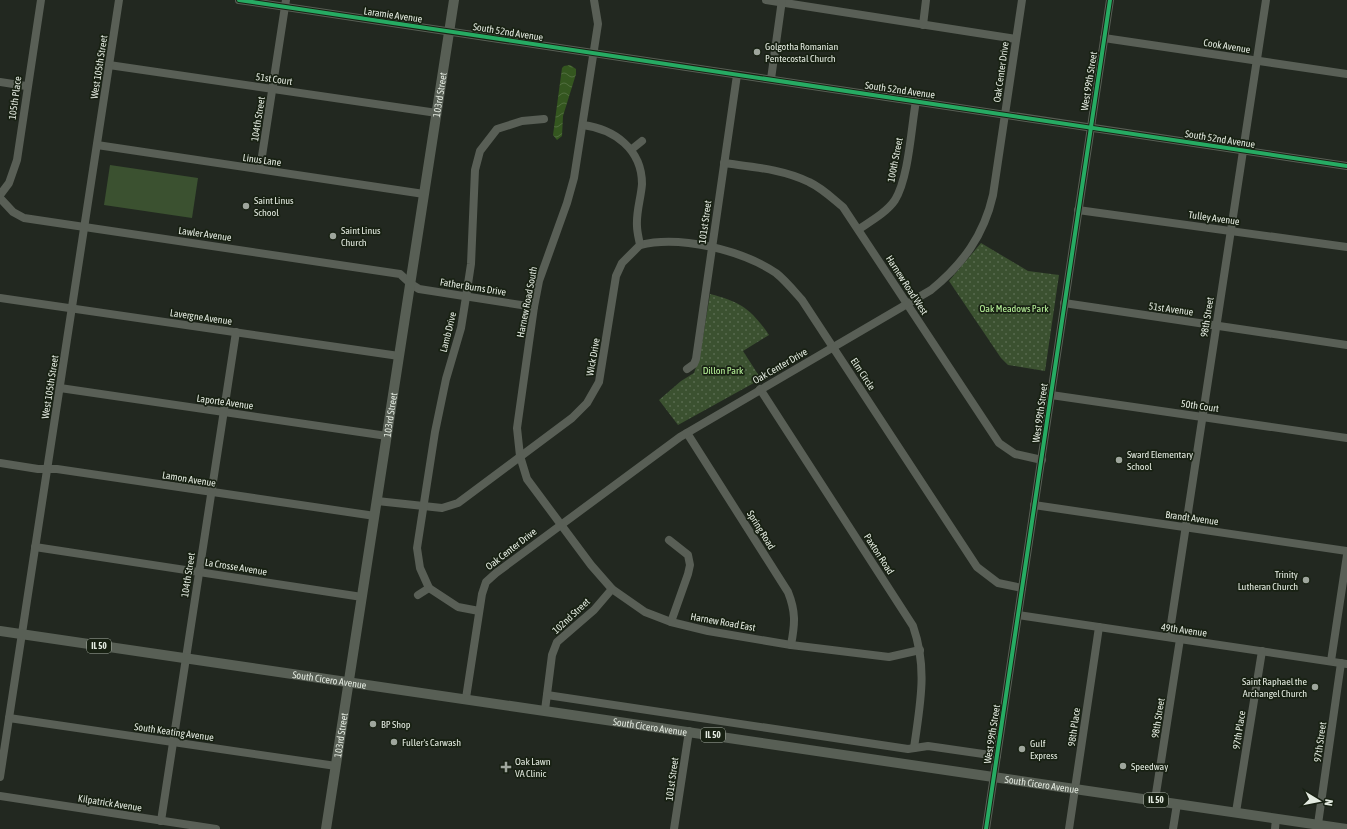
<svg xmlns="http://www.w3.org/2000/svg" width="1347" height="829" font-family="'Asap Condensed',sans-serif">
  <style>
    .grass { fill: #3b5130 }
    .park { fill: url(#park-dots) }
    .water { fill: url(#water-waves) }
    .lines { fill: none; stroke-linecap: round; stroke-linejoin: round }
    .minor { stroke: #595f56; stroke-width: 8 }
    .major { stroke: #585f55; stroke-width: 10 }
    .cycleway-casing { stroke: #182113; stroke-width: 6 }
    .cycleway { stroke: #26ab63; stroke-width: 4 }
    .poi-dot { fill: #9fa69d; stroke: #182113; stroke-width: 1.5 }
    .labels { text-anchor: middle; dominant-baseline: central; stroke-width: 3.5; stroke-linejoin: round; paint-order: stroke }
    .shield { fill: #182113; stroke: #a6aea2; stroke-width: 1 }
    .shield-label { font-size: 9px; font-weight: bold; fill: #e3eae0 }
    .street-label { font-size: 10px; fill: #e3eae0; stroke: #182113 }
    .poi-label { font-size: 10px; fill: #e3eae0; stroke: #182113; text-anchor: start }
    .park-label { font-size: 10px; fill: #b8f29a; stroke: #182113 }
  </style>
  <defs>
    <pattern id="park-dots" width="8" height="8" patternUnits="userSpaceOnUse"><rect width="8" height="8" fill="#3b5130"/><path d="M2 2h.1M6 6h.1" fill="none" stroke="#576a4e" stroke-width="1.8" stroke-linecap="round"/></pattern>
    <pattern id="water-waves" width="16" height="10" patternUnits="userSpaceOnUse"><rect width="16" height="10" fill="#34561f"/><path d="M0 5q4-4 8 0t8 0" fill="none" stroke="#516e3f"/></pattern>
  </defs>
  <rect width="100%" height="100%" fill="#222820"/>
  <!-- grass -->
  <polygon class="grass" points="110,165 198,178 192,218 104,205"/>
  <!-- park -->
  <g class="park">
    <polygon points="981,243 1028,271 1059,275 1045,371 1008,365 1001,358 949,281"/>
    <path d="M 710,294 C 741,302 751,309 769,335 L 743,351 L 761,379 L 678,425 L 659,400 L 681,381 L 694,373 L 700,355 Z"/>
  </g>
  <!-- water -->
  <polygon class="water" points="570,65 576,69 576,74 563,116 562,136 557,140 553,135 562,68 564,66"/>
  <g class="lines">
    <!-- minor -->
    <g class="minor">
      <polyline points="239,0 1347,166"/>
      <polyline points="594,0 598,24 574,178 567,203 539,281 534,307 517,428 520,456 527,479 591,565 612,589 645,612 671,622 708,631 791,645 889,657 920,650"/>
      <polyline points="766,0 1016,39"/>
      <polyline points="923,25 926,0"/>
      <polyline points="1104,38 1347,74"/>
      <polyline points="109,65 437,113"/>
      <polyline points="771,79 782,0"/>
      <polyline points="0,82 26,86"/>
      <polyline points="97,145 424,194"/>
      <polyline points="632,149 642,141"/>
      <path d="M 724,163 C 752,167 783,169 809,182 C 822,188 832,198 843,207 L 999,443 L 1015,454 L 1042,460"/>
      <polyline points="260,169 286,0"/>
      <polyline points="0,195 9,183 17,160 41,0"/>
      <polyline points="0,198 13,212 24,218 400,274 411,284 419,289 534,307"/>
      <polyline points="1078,210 1347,247"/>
      <path d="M 859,229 C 871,221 887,212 895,200 C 909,177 911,128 916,101"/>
      <path d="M 640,245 C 680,235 742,250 776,273 C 785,280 794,291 802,300 L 977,567 L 998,583 L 1022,588"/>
      <polyline points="0,298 399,356"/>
      <polyline points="1064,303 1347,345"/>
      <polyline points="687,369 694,364 696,359 737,75"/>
      <polyline points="60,388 387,436"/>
      <path d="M 760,389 L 913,626 C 928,669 920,704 914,748"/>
      <polyline points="1051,395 1347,438"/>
      <path d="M 687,433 L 788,592 C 796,612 795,624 791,645"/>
      <polyline points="0,463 38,469 57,469 375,516"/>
      <path d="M 377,501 L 442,508 L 458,503 L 572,418 L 587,403 L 599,382 L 616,276 L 622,263 L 640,245 C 639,239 637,232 637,226 C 636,212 641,198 642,184 C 642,149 614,129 583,125"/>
      <polyline points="1034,505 1347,551"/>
      <polyline points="669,540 688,555 690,565 688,574 671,622"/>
      <polyline points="35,547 362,597"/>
      <polyline points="418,595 429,588"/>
      <polyline points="479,611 458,607 429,588 420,568 417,548 435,432 446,379 461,328 466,297 471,264 475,170 480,151 497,129 522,121 544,119"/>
      <polyline points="1018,615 1347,664"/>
      <polyline points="1169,637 1266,0"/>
      <polyline points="1331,661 1347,555"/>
      <polyline points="547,695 908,749 928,746 997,756"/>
      <path d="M 466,698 L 482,594 L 486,582 L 496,573 L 680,437 L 931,290 C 963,264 984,235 993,195 L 1022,0"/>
      <polyline points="545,710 552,655 557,642 594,610 612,589"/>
      <polyline points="9,718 336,766"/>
      <polyline points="0,777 119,0"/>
      <polyline points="0,796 216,829"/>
      <polyline points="1155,800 1180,639"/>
      <polyline points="1236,812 1262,651"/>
      <polyline points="161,821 236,332"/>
      <polyline points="1318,824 1341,663"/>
      <polyline points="674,829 689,731"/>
      <polyline points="986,829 1110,0"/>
      <polyline points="1069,829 1099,627"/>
      <polyline points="1173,829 1177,804"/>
      <polyline points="1275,829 1276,818"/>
    </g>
    <!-- major -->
    <g class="major">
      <path id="s1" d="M 0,631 L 1347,829"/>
      <path id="s2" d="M 326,829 L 454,0"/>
    </g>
    <!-- cycleway casing -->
    <g class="cycleway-casing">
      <g id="cycleway">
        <polyline points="239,0 1347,166"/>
        <polyline points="986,829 1110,0"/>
      </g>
    </g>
    <!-- cycleway -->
    <use href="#cycleway" class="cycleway"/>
  </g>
  <!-- markers -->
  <g class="poi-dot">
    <circle cx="757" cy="52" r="4"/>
    <circle cx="246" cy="206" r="4"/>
    <circle cx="333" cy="236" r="4"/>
    <circle cx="1119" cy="460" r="4"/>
    <circle cx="1306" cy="580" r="4"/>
    <circle cx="1315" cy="687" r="4"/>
    <circle cx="373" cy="724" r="4"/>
    <circle cx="394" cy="742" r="4"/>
    <circle cx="1022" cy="749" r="4"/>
    <circle cx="1123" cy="766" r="4"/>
    <path d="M504 761h4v4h4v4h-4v4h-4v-4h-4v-4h4z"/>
  </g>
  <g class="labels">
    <!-- shield labels -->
    <g class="shield">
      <rect x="87" y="639" width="24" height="14" rx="3"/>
      <rect x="701" y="728" width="24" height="14" rx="3"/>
      <rect x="1144" y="793" width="24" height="14" rx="3"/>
    </g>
    <g class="shield-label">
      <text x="99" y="646">IL 50</text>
      <text x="713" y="735">IL 50</text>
      <text x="1156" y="800">IL 50</text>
    </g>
    <!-- street labels -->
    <g class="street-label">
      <text transform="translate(393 15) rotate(8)">Laramie Avenue</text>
      <text transform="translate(508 32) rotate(9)">South 52nd Avenue</text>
      <text transform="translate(1227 46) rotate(9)">Cook Avenue</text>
      <text transform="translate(99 67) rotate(-81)">West 105th Street</text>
      <text transform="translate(1001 72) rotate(-82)">Oak Center Drive</text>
      <text transform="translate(274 79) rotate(8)">51st Court</text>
      <text transform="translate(1089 81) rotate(-81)">West 99th Street</text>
      <text transform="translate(900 90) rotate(8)">South 52nd Avenue</text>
      <text stroke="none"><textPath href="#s2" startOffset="743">103rd Street</textPath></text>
      <text transform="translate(15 98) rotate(-82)">105th Place</text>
      <text transform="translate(258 119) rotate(-81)">104th Street</text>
      <text transform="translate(1220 139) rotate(9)">South 52nd Avenue</text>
      <text transform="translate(262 160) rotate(8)">Linus Lane</text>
      <text transform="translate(895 160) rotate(-79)">100th Street</text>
      <text transform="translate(1214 218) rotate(8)">Tulley Avenue</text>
      <text transform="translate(705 222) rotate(-82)">101st Street</text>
      <text transform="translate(205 234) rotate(8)">Lawler Avenue</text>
      <text transform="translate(907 285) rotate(57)">Harnew Road West</text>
      <text transform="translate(473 287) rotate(9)">Father Burns Drive</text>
      <text transform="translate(527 302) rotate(-79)">Harnew Road South</text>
      <text transform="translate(1171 309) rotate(8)">51st Avenue</text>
      <text transform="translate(201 317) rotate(8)">Lavergne Avenue</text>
      <text transform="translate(1207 317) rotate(-81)">98th Street</text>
      <text transform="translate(448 332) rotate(-76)">Lamb Drive</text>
      <text transform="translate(593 357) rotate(-80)">Wick Drive</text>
      <text transform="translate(780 366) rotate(-30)">Oak Center Drive</text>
      <text transform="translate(863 374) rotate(57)">Elm Circle</text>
      <text transform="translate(50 387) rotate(-81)">West 105th Street</text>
      <text transform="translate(225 402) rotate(8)">Laporte Avenue</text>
      <text transform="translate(1200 406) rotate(8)">50th Court</text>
      <text transform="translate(1040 413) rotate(-82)">West 99th Street</text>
      <text stroke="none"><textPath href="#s2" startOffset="419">103rd Street</textPath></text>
      <text transform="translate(189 479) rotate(9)">Lamon Avenue</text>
      <text transform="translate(1192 518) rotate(8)">Brandt Avenue</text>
      <text transform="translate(761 530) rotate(58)">Spring Road</text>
      <text transform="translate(511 549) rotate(-38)">Oak Center Drive</text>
      <text transform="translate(879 554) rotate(57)">Paxton Road</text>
      <text transform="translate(236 567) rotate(9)">La Crosse Avenue</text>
      <text transform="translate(188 575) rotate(-81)">104th Street</text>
      <text transform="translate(571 616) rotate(-43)">102nd Street</text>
      <text transform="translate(723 622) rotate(10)">Harnew Road East</text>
      <text transform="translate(1184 630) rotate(8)">49th Avenue</text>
      <text stroke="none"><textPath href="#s1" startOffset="333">South Cicero Avenue</textPath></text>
      <text transform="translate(1158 718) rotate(-81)">98th Street</text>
      <text stroke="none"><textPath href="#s1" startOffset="657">South Cicero Avenue</textPath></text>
      <text transform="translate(1074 727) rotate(-82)">98th Place</text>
      <text transform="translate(1239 730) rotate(-81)">97th Place</text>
      <text transform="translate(174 732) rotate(8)">South Keating Avenue</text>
      <text transform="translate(992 734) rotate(-81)">West 99th Street</text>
      <text stroke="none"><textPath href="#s2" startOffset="95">103rd Street</textPath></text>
      <text transform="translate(1320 742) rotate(-82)">97th Street</text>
      <text transform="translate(672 779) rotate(-82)">101st Street</text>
      <text stroke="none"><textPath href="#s1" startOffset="1053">South Cicero Avenue</textPath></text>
      <text transform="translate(110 803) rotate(9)">Kilpatrick Avenue</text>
    </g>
    <!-- poi labels -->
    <g class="poi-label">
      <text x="765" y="46">Golgotha Romanian<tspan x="765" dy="12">Pentecostal Church</tspan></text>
      <text x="254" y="200">Saint Linus<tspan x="254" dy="12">School</tspan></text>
      <text x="341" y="230">Saint Linus<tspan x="341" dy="12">Church</tspan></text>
      <text x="1127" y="454">Sward Elementary<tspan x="1127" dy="12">School</tspan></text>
      <text x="1298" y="574" text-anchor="end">Trinity<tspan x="1298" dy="12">Lutheran Church</tspan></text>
      <text x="1307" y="681" text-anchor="end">Saint Raphael the<tspan x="1307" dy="12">Archangel Church</tspan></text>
      <text x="381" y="724">BP Shop</text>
      <text x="402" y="742">Fuller's Carwash</text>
      <text x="1030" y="743">Gulf<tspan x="1030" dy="12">Express</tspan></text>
      <text x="515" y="761">Oak Lawn<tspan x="515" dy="12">VA Clinic</tspan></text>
      <text x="1131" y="766">Speedway</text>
    </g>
    <!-- park labels -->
    <g class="park-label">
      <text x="1014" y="308">Oak Meadows Park</text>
      <text x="723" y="370">Dillon Park</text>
    </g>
  </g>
  <!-- north arrow -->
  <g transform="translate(1319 801) rotate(100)" stroke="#182113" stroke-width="3" paint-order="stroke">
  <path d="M0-3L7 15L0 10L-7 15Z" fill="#e3eae0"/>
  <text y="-6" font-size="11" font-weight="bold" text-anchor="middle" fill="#e3eae0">N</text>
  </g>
</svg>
